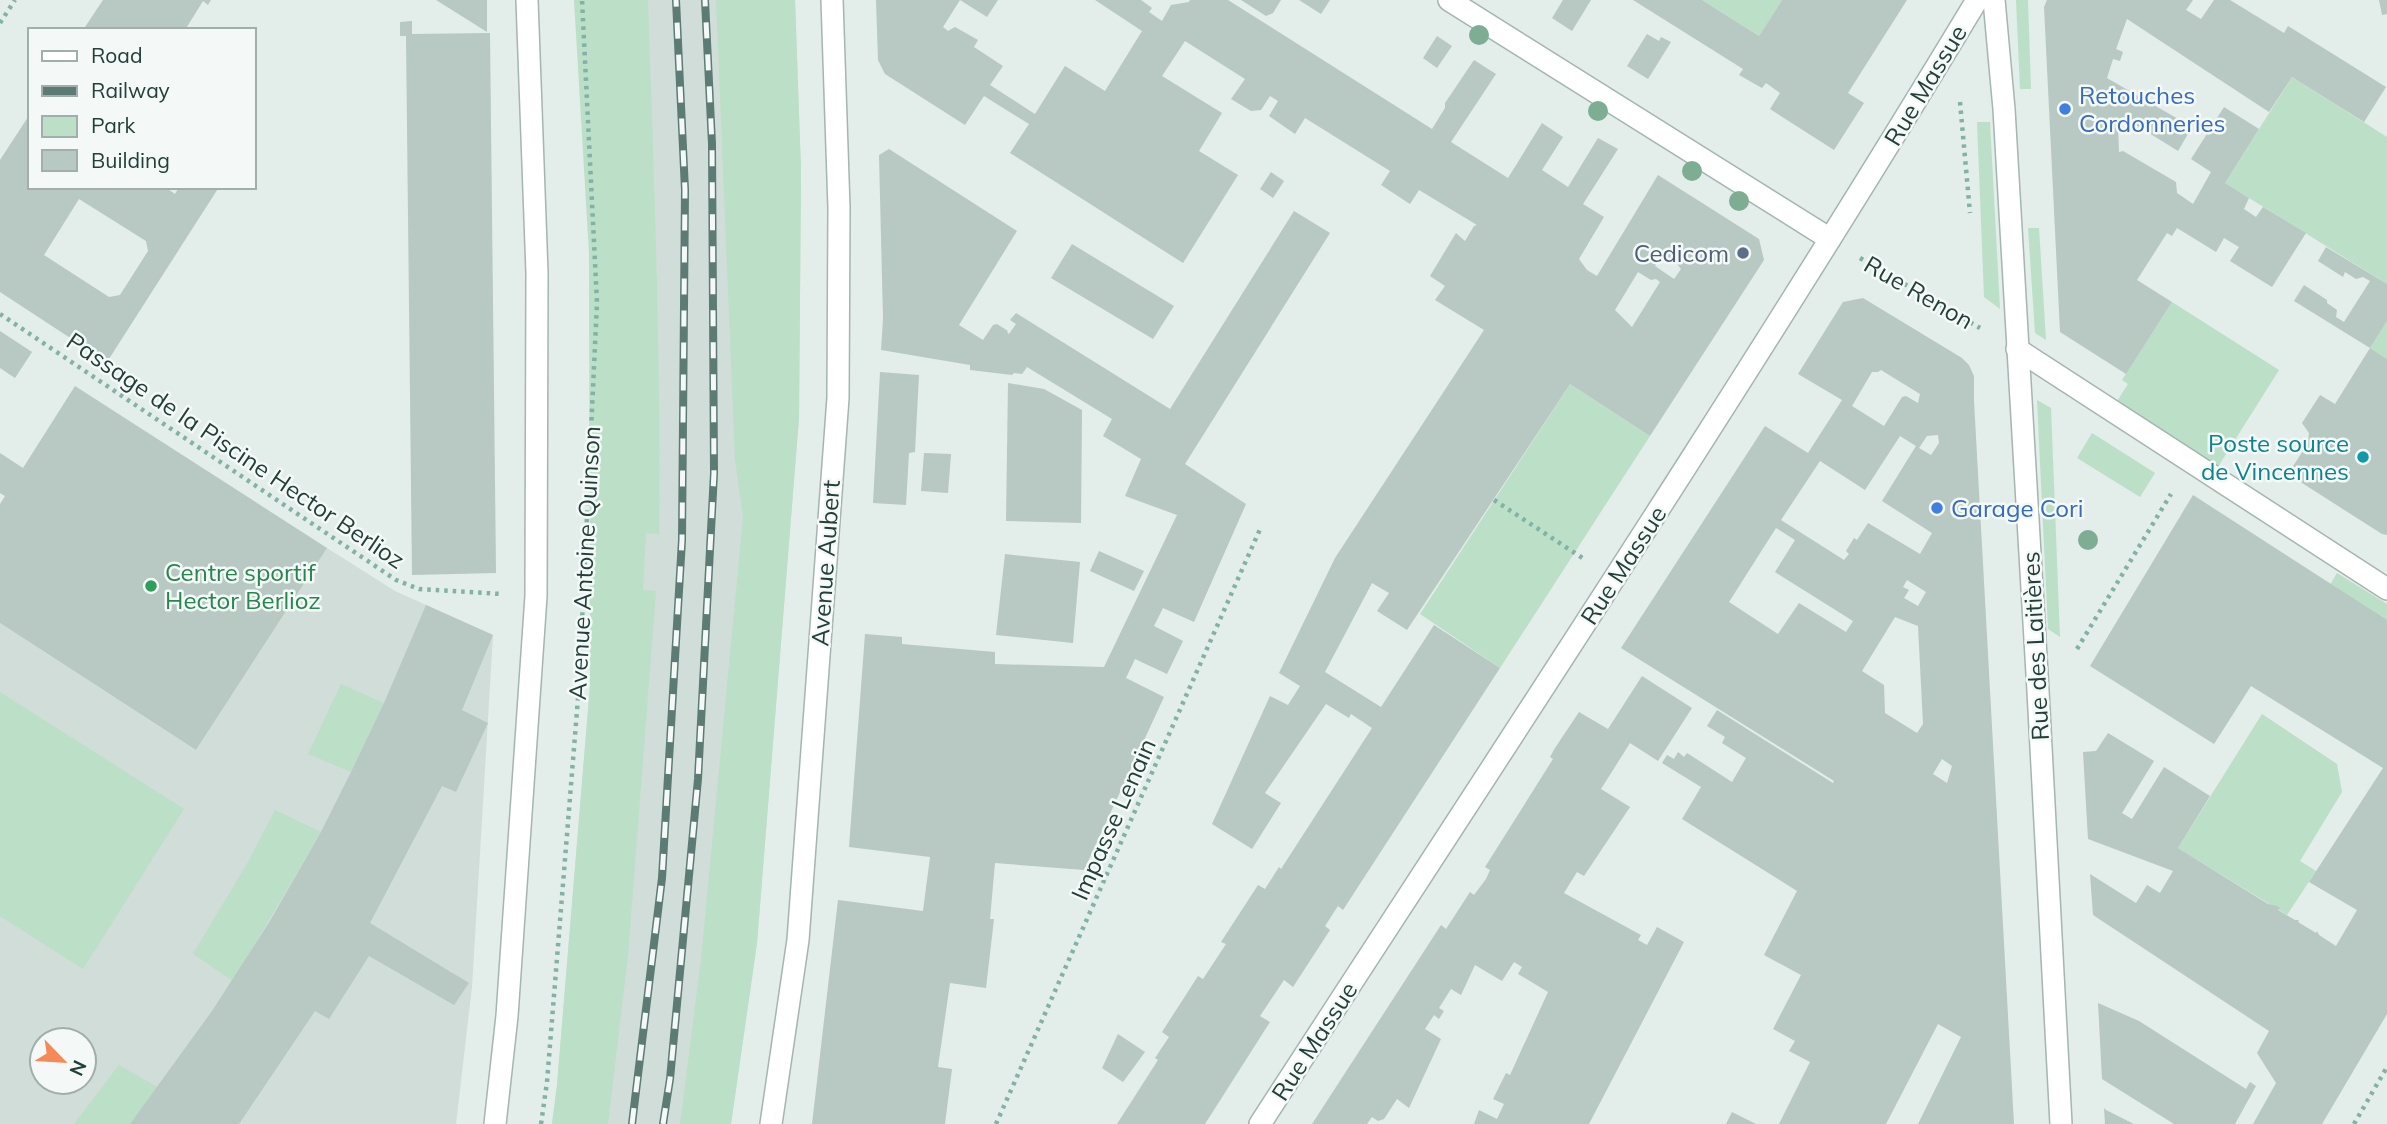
<svg xmlns="http://www.w3.org/2000/svg" width="2387" height="1124" font-family="Mulish,sans-serif">
  <style>
    .built { fill: #d1ddd8; fill-rule: evenodd }
    .green { fill: #bbdfc7 }
    .building { fill: #b8c8c2; fill-rule: evenodd }
    .lines { fill: none; stroke-linecap: round; stroke-linejoin: round }
    .minor-casing { stroke: #a5b5b1; stroke-width: 24 }
    .path { stroke: #82b2a6; stroke-width: 4.5; stroke-dasharray: 3.5 5; stroke-linecap: butt }
    .minor { stroke: #fff; stroke-width: 21 }
    .rail-casing { stroke: #5c7b74; stroke-width: 8 }
    .rail { stroke: #f4f9f7; stroke-width: 5; stroke-dasharray: 16; stroke-linecap: butt }
    .tree { fill: #7dad93 }
    .shop-dot { fill: #3f7fe0; stroke: #f4f9f7; stroke-width: 2.5 }
    .service-dot { fill: #5c6f8a; stroke: #f4f9f7; stroke-width: 2.5 }
    .culture-dot { fill: #0f9aa8; stroke: #f4f9f7; stroke-width: 2.5 }
    .leisure-dot { fill: #2e9e5b; stroke: #f4f9f7; stroke-width: 2.5 }
    .labels { text-anchor: middle; dominant-baseline: central; stroke-width: 5; stroke-linejoin: round; paint-order: stroke }
    .street-label { font-size: 24px; fill: #223f39; stroke: #f4f9f7 }
    .shop-label { font-size: 24px; fill: #366cbe; stroke: #f4f9f7; text-anchor: start }
    .service-label { font-size: 24px; fill: #4e5e75; stroke: #f4f9f7; text-anchor: end }
    .culture-label { font-size: 24px; fill: #0d838f; stroke: #f4f9f7; text-anchor: end }
    .leisure-label { font-size: 24px; fill: #27864d; stroke: #f4f9f7; text-anchor: start }
  </style>
  <rect width="100%" height="100%" fill="#e3ede9"/>
  <!-- built -->
  <g class="built">
    <polygon points="593,0 795,0 801,171 799,418 757,943 731,1124 552,1124 557,1085 590,686 608,304"/>
    <path d="M 327,548 L 395,591 L 493,635 L 472,987 L 456,1124 L 0,1124 L 0,623 L 196,750 ZM 42,1040 L 84,1040 L 84,1082 L 42,1082 Z"/>
  </g>
  <!-- green -->
  <g class="green">
    <path d="M 574,0 L 648,0 C 654,178 661,356 659,534 L 646,533 L 643,590 L 656,591 L 628,956 L 608,1124 L 552,1124 L 557,1085 L 590,686 L 589,253 Z"/>
    <polygon points="716,0 795,0 801,171 799,418 757,943 731,1124 680,1124 701,960 743,517 735,460"/>
    <polygon points="1702,0 1782,0 1759,36"/>
    <polygon points="2016,0 2028,0 2031,89 2020,89"/>
    <polygon points="2292,77 2387,137 2387,284 2225,183"/>
    <polygon points="1977,122 1990,122 2000,309 1984,297"/>
    <polygon points="2028,228 2039,228 2046,340 2035,333"/>
    <polygon points="2172,302 2279,370 2216,470 2114,406 2128,384 2122,380"/>
    <polygon points="2387,321 2387,359 2370,348"/>
    <polygon points="1570,384 1650,436 1500,668 1420,614"/>
    <polygon points="2037,400 2051,408 2060,637 2048,629"/>
    <polygon points="2092,433 2155,473 2140,497 2077,458"/>
    <polygon points="2337,573 2387,604 2387,621 2330,585"/>
    <polygon points="341,684 384,703 351,772 308,754"/>
    <polygon points="0,692 184,809 83,969 0,916"/>
    <polygon points="2262,714 2337,764 2342,792 2300,861 2316,871 2287,915 2178,848"/>
    <polygon points="275,810 321,832 233,981 193,954 247,864"/>
    <polygon points="119,1065 157,1087 130,1124 74,1124"/>
  </g>
  <!-- building -->
  <g class="building">
    <polygon points="103,0 211,0 208,5 203,1 185,30 83,30"/>
    <polygon points="436,0 487,0 487,32"/>
    <path d="M 876,0 L 998,0 L 987,17 L 960,0 L 943,27 L 948,31 L 955,27 L 978,40 L 974,47 L 1003,66 L 990,85 L 1035,114 L 1065,66 L 1105,91 L 1142,31 L 1095,0 L 1141,0 L 1152,8 L 1149,12 L 1162,21 L 1171,5 L 1189,2 L 1190,0 L 1228,0 L 1432,129 L 1445,108 L 1445,103 L 1474,60 L 1496,74 L 1451,142 L 1508,178 L 1542,123 L 1563,137 L 1542,170 L 1568,187 L 1598,138 L 1618,149 L 1583,204 L 1604,217 L 1579,259 L 1587,270 L 1597,276 L 1658,175 L 1759,239 L 1764,260 L 1650,436 L 1570,384 L 1407,630 L 1377,611 L 1389,593 L 1372,583 L 1325,672 L 1381,707 L 1434,625 L 1500,668 L 1343,910 L 1338,906 L 1325,926 L 1330,930 L 1293,987 L 1284,980 L 1260,1016 L 1270,1022 L 1205,1124 L 1117,1124 L 1158,1060 L 1155,1058 L 1169,1037 L 1162,1032 L 1198,976 L 1203,979 L 1226,944 L 1221,942 L 1258,885 L 1265,889 L 1279,867 L 1281,869 L 1372,728 L 1351,714 L 1349,718 L 1326,704 L 1265,793 L 1281,803 L 1252,849 L 1212,824 L 1270,696 L 1288,705 L 1300,686 L 1279,673 L 1335,558 L 1484,330 L 1435,300 L 1445,286 L 1430,276 L 1456,233 L 1465,241 L 1474,226 L 1477,225 L 1419,190 L 1410,204 L 1381,185 L 1390,171 L 1305,118 L 1295,134 L 1269,116 L 1278,101 L 1270,96 L 1261,110 L 1251,111 L 1231,99 L 1245,79 L 1185,41 L 1162,76 L 1222,113 L 1199,151 L 1238,175 L 1183,263 L 1010,153 L 1029,124 L 984,96 L 965,125 L 885,74 L 878,60 ZM 1663,254 L 1675,261 L 1681,269 L 1674,279 L 1655,266 ZM 1638,272 L 1651,280 L 1656,279 L 1660,282 L 1632,327 L 1615,310 Z"/>
    <polygon points="1241,0 1281,0 1273,13 1266,16"/>
    <polygon points="1299,0 1330,0 1321,14"/>
    <polygon points="1563,0 1591,0 1572,31 1552,18"/>
    <polygon points="1633,0 1702,0 1759,36 1782,0 1907,0 1848,93 1864,103 1834,150 1770,109 1780,93 1766,83 1762,88 1739,75 1743,69"/>
    <polygon points="2047,0 2193,0 2186,10 2201,19 2214,0 2230,0 2284,33 2288,26 2386,87 2364,122 2292,77 2269,112 2127,19 2116,49 2123,52 2120,61 2113,59 2107,78 2192,127 2178,151 2123,117 2118,126 2119,152 2123,151 2176,182 2177,193 2193,204 2211,172 2191,159 2224,107 2259,129 2225,183 2249,198 2244,209 2256,217 2263,207 2306,233 2272,287 2230,261 2239,247 2224,238 2216,252 2177,228 2172,236 2167,233 2137,280 2172,302 2126,374 2060,332 2044,7"/>
    <polygon points="2379,0 2387,0 2387,14 2382,15"/>
    <polygon points="412,21 412,34 490,33 496,573 412,575 406,36 400,36 400,22"/>
    <polygon points="1647,34 1659,41 1661,37 1671,42 1648,79 1627,66"/>
    <polygon points="1437,36 1452,46 1437,68 1423,58"/>
    <path d="M 30,114 L 30,187 L 165,187 L 175,194 L 179,187 L 219,187 L 107,362 L 0,292 L 0,160 ZM 79,199 L 146,241 L 148,251 L 120,295 L 109,297 L 44,255 Z"/>
    <polygon points="889,149 1017,231 959,325 983,340 993,325 997,324 1008,331 1007,332 1009,334 1016,324 1010,320 1016,313 1170,409 1294,211 1330,233 1185,464 1246,504 1194,622 1163,608 1154,626 1183,641 1167,674 1135,659 1126,678 1164,697 1084,870 995,863 990,919 994,919 986,988 950,983 938,1067 952,1069 945,1124 812,1124 838,900 923,911 930,857 849,847 865,634 902,637 902,644 995,652 995,664 1104,667 1177,515 1125,496 1141,459 1103,436 1112,419 1027,367 1022,374 1014,373 1012,375 970,370 970,365 881,350 883,319 879,155"/>
    <polygon points="1271,172 1284,181 1273,198 1260,189"/>
    <polygon points="1072,244 1174,306 1153,339 1051,278"/>
    <polygon points="2326,247 2387,284 2387,321 2370,348 2294,301 2304,285 2327,300 2327,303 2337,310 2336,317 2344,322 2370,281 2363,277 2356,279 2345,272 2343,277 2318,261"/>
    <path d="M 1863,298 L 1962,358 L 1969,365 L 1974,376 L 1974,401 L 2014,1124 L 1918,1124 L 1961,1037 L 1938,1024 L 1886,1124 L 1779,1124 L 1810,1062 L 1789,1051 L 1795,1041 L 1773,1029 L 1801,975 L 1764,955 L 1797,891 L 1682,819 L 1701,787 L 1662,763 L 1667,755 L 1674,759 L 1678,752 L 1684,757 L 1687,753 L 1732,782 L 1746,758 L 1722,743 L 1725,737 L 1707,726 L 1717,710 L 1833,783 L 1834,781 L 1621,648 L 1765,426 L 1808,453 L 1842,400 L 1798,374 L 1843,302 ZM 1881,370 L 1920,394 L 1918,403 L 1906,396 L 1902,397 L 1884,426 L 1852,406 L 1872,372 L 1878,372 ZM 1938,435 L 1939,443 L 1931,455 L 1919,448 L 1927,436 ZM 1900,436 L 1916,446 L 1882,501 L 1932,533 L 1920,554 L 1868,523 L 1857,540 L 1854,538 L 1846,551 L 1849,554 L 1844,560 L 1781,520 L 1820,461 L 1865,490 ZM 1776,528 L 1795,540 L 1775,572 L 1853,621 L 1846,632 L 1799,603 L 1778,634 L 1729,602 ZM 1907,580 L 1926,592 L 1918,606 L 1904,598 L 1909,590 L 1903,587 ZM 1895,617 L 1918,626 L 1923,724 L 1917,733 L 1885,713 L 1884,685 L 1862,671 ZM 1942,759 L 1952,766 L 1947,783 L 1933,774 Z"/>
    <polygon points="0,331 32,352 15,378 0,368"/>
    <polygon points="2370,348 2387,359 2387,535 2382,534 2288,474 2308,443 2309,433 2302,423 2320,395 2335,404"/>
    <polygon points="880,372 919,375 915,452 909,453 906,505 873,503"/>
    <polygon points="1008,383 1044,389 1082,410 1081,523 1006,521"/>
    <polygon points="75,386 327,548 196,750 0,623 0,504 5,496 0,493 0,453 23,468"/>
    <polygon points="924,453 951,454 948,493 921,491"/>
    <polygon points="2193,495 2387,620 2387,1014 2322,1124 2253,1124 2276,1083 2257,1053 2269,1031 2093,915 2090,874 2136,903 2147,885 2160,893 2173,871 2088,839 2083,752 2096,751 2108,733 2154,761 2122,813 2132,819 2164,767 2210,796 2178,848 2268,904 2277,906 2280,908 2278,910 2295,920 2299,920 2298,922 2316,933 2317,931 2319,935 2336,946 2357,910 2309,882 2383,768 2251,686 2214,744 2090,666"/>
    <polygon points="1099,551 1144,571 1134,591 1090,571"/>
    <polygon points="1005,554 1080,562 1073,643 996,635"/>
    <polygon points="426,605 493,635 462,710 488,723 456,792 442,786 370,923 469,983 454,1005 369,956 329,1019 315,1011 239,1124 130,1124 212,1011 270,921 321,832 351,772 384,703"/>
    <polygon points="1642,676 1692,708 1658,761 1630,743 1601,789 1630,807 1584,876 1577,872 1564,893 1641,935 1638,940 1647,945 1657,927 1684,942 1589,1124 1474,1124 1479,1110 1497,1119 1504,1104 1493,1099 1506,1073 1510,1075 1548,992 1518,974 1522,967 1514,962 1502,981 1475,965 1461,995 1451,989 1439,1008 1444,1011 1439,1019 1434,1015 1425,1029 1441,1039 1409,1108 1397,1099 1384,1119 1378,1121 1372,1117 1367,1124 1312,1124 1441,925 1446,929 1470,892 1474,895 1486,879 1490,870 1485,867 1553,759 1550,757 1555,748 1579,712 1608,729"/>
    <polygon points="2098,1003 2139,1021 2246,1089 2250,1082 2256,1086 2235,1124 2174,1124 2102,1079"/>
    <polygon points="1118,1034 1145,1052 1123,1082 1102,1068"/>
    <polygon points="2104,1108 2106,1110 2134,1124 2105,1124"/>
    <polygon points="1732,1112 1756,1124 1726,1124"/>
  </g>
  <g class="lines">
    <!-- minor casing -->
    <g class="minor-casing">
      <g id="minor">
        <polyline points="1449,0 1830,239"/>
        <polyline points="1994,0 2004,109 2038,691 2061,1124"/>
        <polyline points="2017,349 2387,589"/>
        <polyline points="495,1124 507,1016 536,596 537,273 527,0"/>
        <polyline points="771,1124 798,940 838,398 839,208 832,0"/>
        <path d="M 1260,1124 C 1502,751 1747,381 1977,0"/>
      </g>
    </g>
    <!-- path -->
    <g class="path">
      <polyline points="0,23 15,0"/>
      <polyline points="1960,102 1970,213"/>
      <polyline points="1860,258 1980,328"/>
      <polyline points="0,314 396,580 419,589 501,594"/>
      <polyline points="1494,500 1584,559"/>
      <polyline points="2077,649 2171,494"/>
      <polyline points="541,1124 547,1082 579,686 597,303 582,0"/>
      <polyline points="996,1124 1261,527"/>
      <polyline points="2354,1124 2387,1067"/>
    </g>
    <!-- minor -->
    <use href="#minor" class="minor"/>
    <!-- rail casing -->
    <g class="rail-casing">
      <g id="rail">
        <polyline points="632,1124 662,878 682,540 685,190 676,0"/>
        <polyline points="663,1124 670,1079 698,779 714,473 712,144 705,0"/>
      </g>
    </g>
    <!-- rail -->
    <use href="#rail" class="rail"/>
  </g>
  <!-- trees -->
  <g class="tree">
    <circle cx="1479" cy="35" r="10"/>
    <circle cx="1598" cy="111" r="10"/>
    <circle cx="1692" cy="171" r="10"/>
    <circle cx="1739" cy="201" r="10"/>
    <circle cx="2088" cy="540" r="10"/>
  </g>
  <!-- markers -->
  <g class="shop-dot">
    <circle cx="2065" cy="109" r="7"/>
    <circle cx="1937" cy="508" r="7"/>
  </g>
  <circle class="service-dot" cx="1743" cy="253" r="7"/>
  <circle class="culture-dot" cx="2363" cy="457" r="7"/>
  <circle class="leisure-dot" cx="151" cy="586" r="7"/>
  <g class="labels">
    <!-- street labels -->
    <g class="street-label">
      <text transform="translate(1925 85) rotate(-59)">Rue Massue</text>
      <text transform="translate(1919 292) rotate(30)">Rue Renon</text>
      <text transform="translate(236 450) rotate(34)">Passage de la Piscine Hector Berlioz</text>
      <text transform="translate(584 563) rotate(-87)">Avenue Antoine Quinson</text>
      <text transform="translate(825 563) rotate(-86)">Avenue Aubert</text>
      <text transform="translate(1623 565) rotate(-57)">Rue Massue</text>
      <text transform="translate(2035 646) rotate(-93)">Rue des Laitières</text>
      <text transform="translate(1113 819) rotate(-66)">Impasse Lenain</text>
      <text transform="translate(1314 1041) rotate(-57)">Rue Massue</text>
    </g>
    <!-- shop labels -->
    <g class="shop-label">
      <text x="2079" y="95">Retouches<tspan x="2079" dy="28">Cordonneries</tspan></text>
      <text x="1951" y="508">Garage Cori</text>
    </g>
    <!-- service labels -->
    <g class="service-label">
      <text x="1729" y="253">Cedicom</text>
    </g>
    <!-- culture labels -->
    <g class="culture-label">
      <text x="2349" y="443">Poste source<tspan x="2349" dy="28">de Vincennes</tspan></text>
    </g>
    <!-- leisure labels -->
    <g class="leisure-label">
      <text x="165" y="572">Centre sportif<tspan x="165" dy="28">Hector Berlioz</tspan></text>
    </g>
  </g>
  <!-- legend -->
  <rect x="28" y="28" width="228" height="161" fill="#f4f9f7" stroke="#a0afab" stroke-width="2"/>
  <rect x="42" y="51" width="35" height="10" fill="#ffffff" stroke="#a0afab" stroke-width="2"/>
  <text x="91" y="63" font-size="21" fill="#223f39">Road</text>
  <rect x="42" y="86" width="35" height="10" fill="#5c7b74" stroke="#a0afab" stroke-width="2"/>
  <text x="91" y="98" font-size="21" fill="#223f39">Railway</text>
  <rect x="42" y="116" width="35" height="21" fill="#bbdfc7" stroke="#a0afab" stroke-width="2"/>
  <text x="91" y="133" font-size="21" fill="#223f39">Park</text>
  <rect x="42" y="150" width="35" height="21" fill="#b8c8c2" stroke="#a0afab" stroke-width="2"/>
  <text x="91" y="168" font-size="21" fill="#223f39">Building</text>
  <!-- north arrow -->
  <g transform="translate(63 1061) rotate(115)"><circle r="33" fill="#f4f9f7" stroke="#a0afab" stroke-width="2"/>
  <path d="M0-5L12 26L0 18L-12 26Z" fill="#f68958"/>
  <text y="-10" font-size="19" font-weight="bold" text-anchor="middle" fill="#223f39">N</text>
  </g>
</svg>
